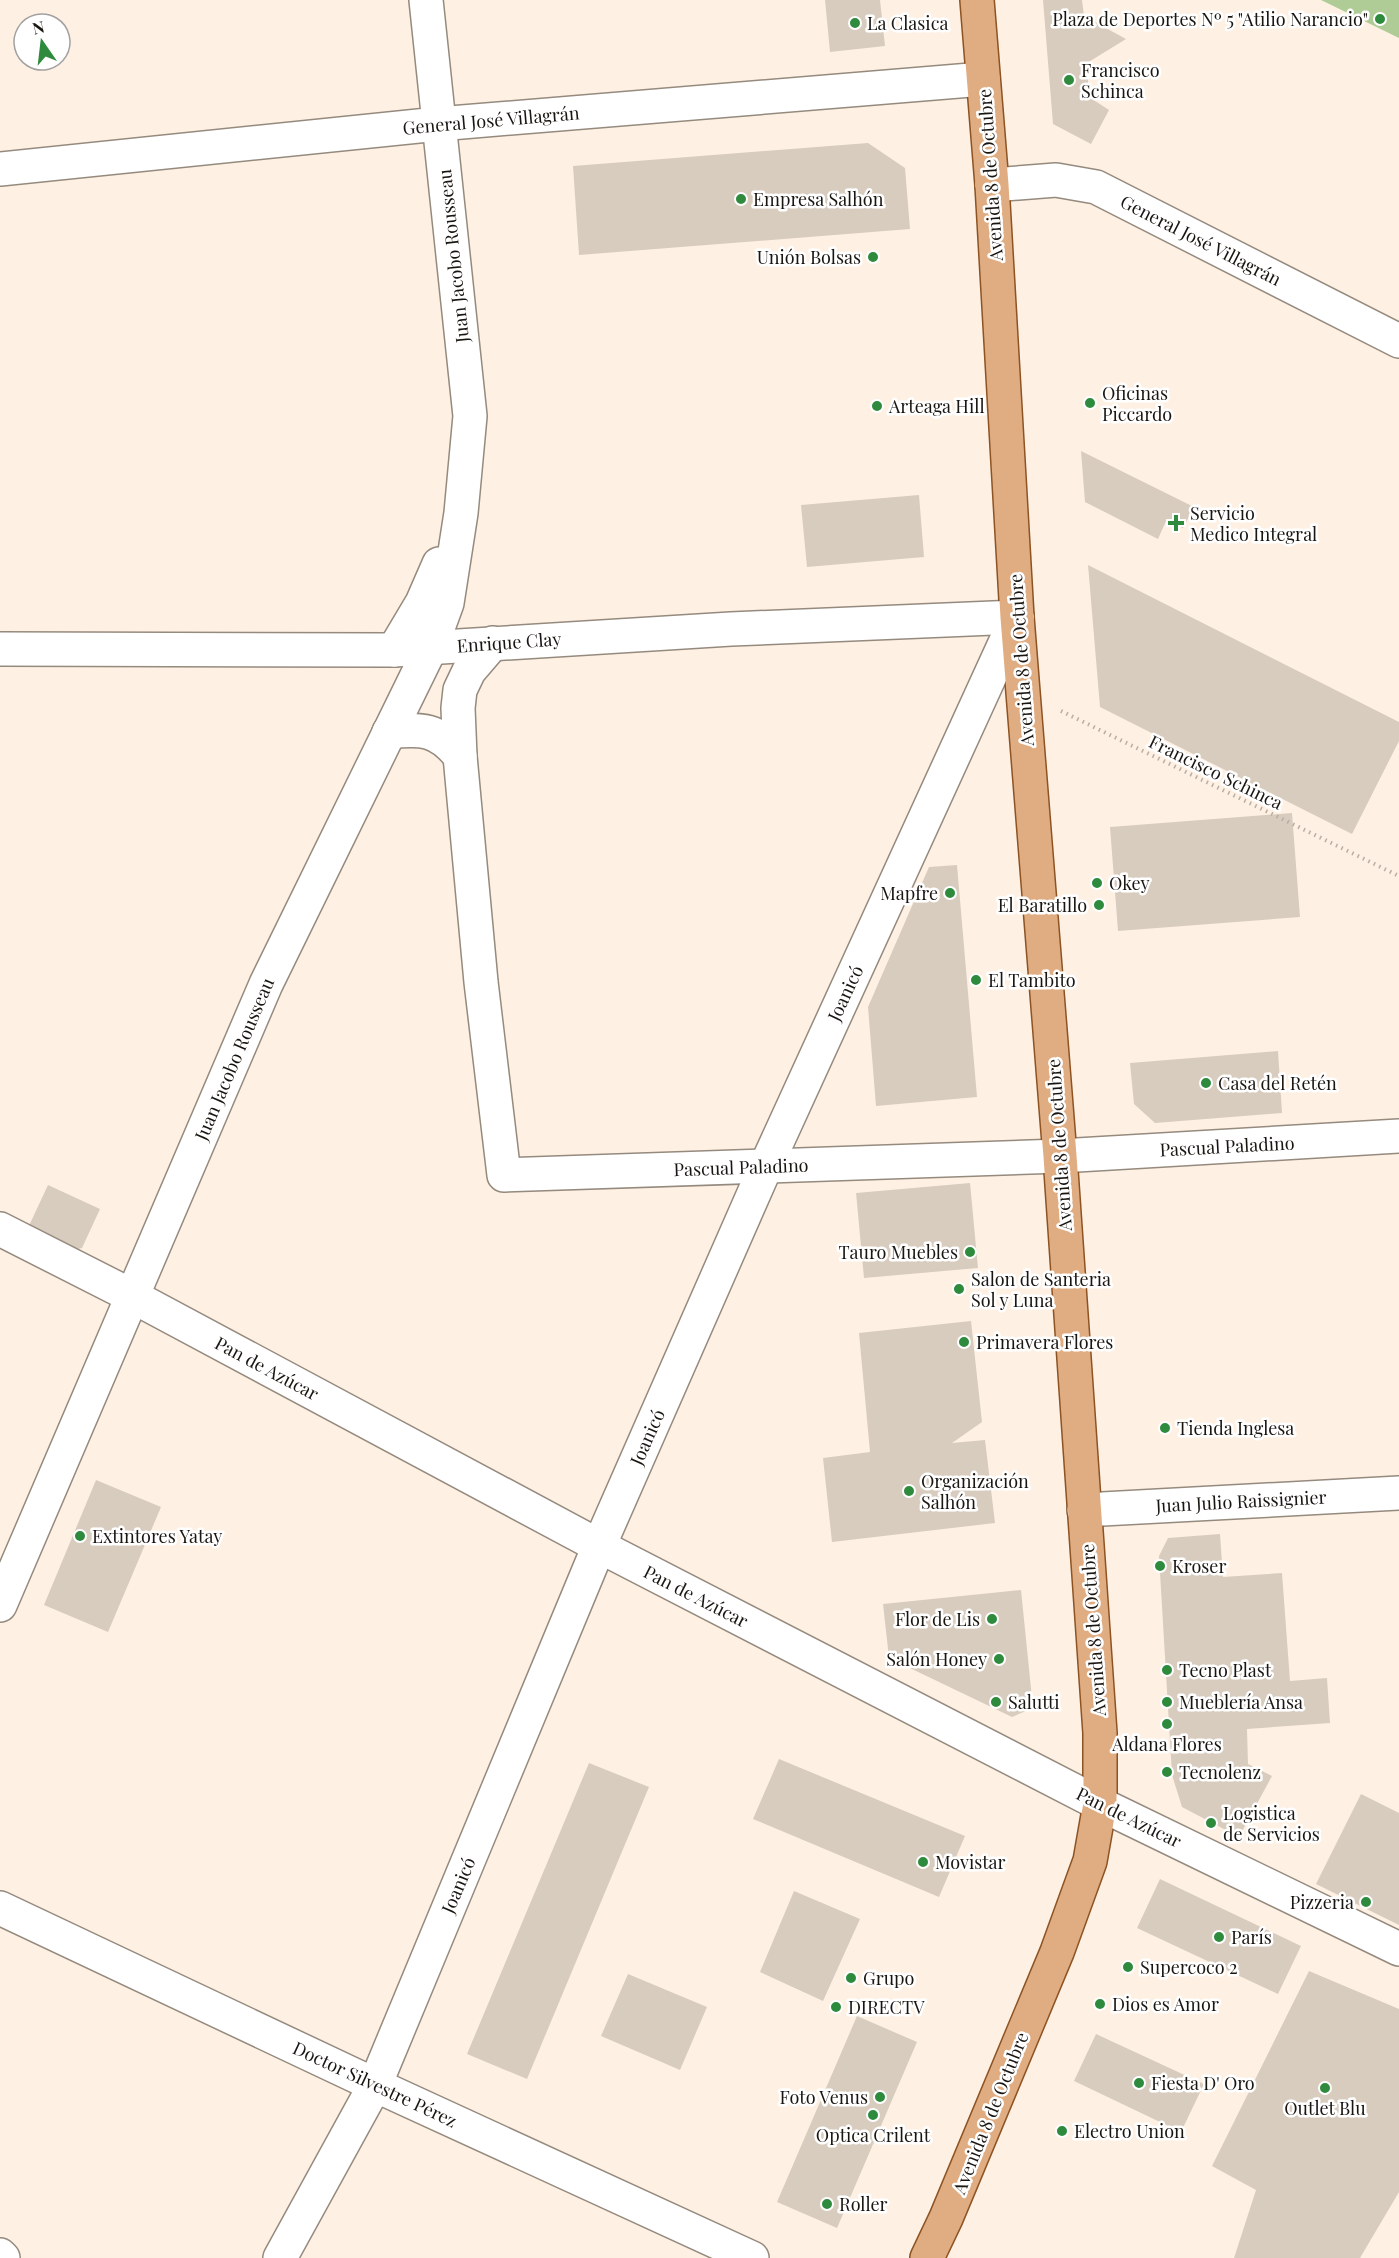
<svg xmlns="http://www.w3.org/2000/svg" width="1399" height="2258" font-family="'Playfair Display',serif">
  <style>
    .green { fill: #afcc96 }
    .building { fill: #d8ccbf }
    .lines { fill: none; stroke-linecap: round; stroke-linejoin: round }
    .street-casing { stroke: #958a7e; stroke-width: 36 }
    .secondary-casing { stroke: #958a7e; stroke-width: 36 }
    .primary-casing { stroke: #8d5323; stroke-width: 36 }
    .path { stroke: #b8aea4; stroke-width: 4; stroke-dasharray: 1.5 4.5; stroke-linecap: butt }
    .street { stroke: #fff; stroke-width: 33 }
    .secondary { stroke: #fff; stroke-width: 33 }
    .primary { stroke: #e0ac81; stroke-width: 33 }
    .poi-dot { fill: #2e8a3c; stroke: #fff; stroke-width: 2 }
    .labels { text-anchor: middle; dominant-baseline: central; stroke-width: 5; stroke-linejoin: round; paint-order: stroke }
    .poi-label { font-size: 18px; fill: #191511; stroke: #fff; text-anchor: start }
    .street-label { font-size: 18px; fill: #191511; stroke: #fff }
  </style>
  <rect width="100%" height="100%" fill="#fef1e4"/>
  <!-- green -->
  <polygon class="green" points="1321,0 1399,0 1399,38"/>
  <!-- building -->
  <g class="building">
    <polygon points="825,0 880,0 885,46 830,52"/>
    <polygon points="1043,0 1082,0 1084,16 1126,39 1087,63 1089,97 1109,110 1091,144 1053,124"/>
    <polygon points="868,143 905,168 910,229 579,255 573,166"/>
    <polygon points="1081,451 1194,507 1183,528 1166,521 1158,539 1085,502"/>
    <polygon points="919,495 924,557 807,567 801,505"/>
    <polygon points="1088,565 1399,722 1399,741 1352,834 1100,707"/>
    <polygon points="1292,813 1300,917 1118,931 1110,827"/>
    <polygon points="957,865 977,1097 876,1106 868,1007 929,867"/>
    <polygon points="1278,1051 1282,1113 1155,1123 1134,1104 1130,1063"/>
    <polygon points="970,1183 978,1268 864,1278 856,1193"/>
    <polygon points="48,1185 100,1209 82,1248 74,1250 27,1230"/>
    <polygon points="971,1321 982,1422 952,1443 985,1440 995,1523 832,1542 823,1458 870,1452 859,1333"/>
    <polygon points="96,1480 161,1507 108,1632 44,1605"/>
    <polygon points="1220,1534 1223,1577 1282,1573 1290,1681 1327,1678 1330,1723 1247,1729 1248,1764 1272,1776 1239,1837 1182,1807 1172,1775 1159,1556 1168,1538"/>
    <polygon points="1021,1590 1033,1708 1012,1717 889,1658 883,1604"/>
    <polygon points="779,1759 965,1836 939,1897 753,1819"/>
    <polygon points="589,1763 649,1787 527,2079 467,2054"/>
    <polygon points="1361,1794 1399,1813 1399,1925 1316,1884"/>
    <polygon points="1160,1879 1301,1946 1278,1994 1137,1928"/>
    <polygon points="794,1891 860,1919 823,2001 760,1972"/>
    <polygon points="1309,1971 1399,2009 1399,2192 1360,2258 1234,2258 1256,2190 1212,2166"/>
    <polygon points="628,1974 707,2007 680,2070 601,2036"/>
    <polygon points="857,2016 917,2042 837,2228 777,2202"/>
    <polygon points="1096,2034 1204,2084 1181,2132 1074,2081"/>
  </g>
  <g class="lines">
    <!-- street casing -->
    <g class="street-casing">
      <g id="street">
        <polyline points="0,169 438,124 983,79"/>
        <polyline points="992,185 1056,180 1096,187 1399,341"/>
        <polyline points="493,643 469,671 460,690 458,708 460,756 481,982 504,1175 1060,1156 1399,1136"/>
        <polyline points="0,649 394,650 731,629 1017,617"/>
        <path d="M 389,732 C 422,728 438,729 460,756"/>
        <polyline points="0,1229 132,1296 599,1546 1100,1804"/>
        <polyline points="0,1908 375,2085 752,2258"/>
        <polyline points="0,2255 3,2258"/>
      </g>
    </g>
    <!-- secondary casing -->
    <g class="secondary-casing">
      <g id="secondary">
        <polyline points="394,650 422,603 439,564"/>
        <polyline points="1084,1510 1399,1493"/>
        <polyline points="0,1605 266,984 431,647 447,603 461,513 470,416 426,0"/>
        <polyline points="1100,1804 1399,1949"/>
        <polyline points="280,2258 375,2085 599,1546 766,1166 1017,617"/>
      </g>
    </g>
    <!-- primary casing -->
    <g class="primary-casing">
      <polyline id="primary" points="927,2258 946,2218 1057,1952 1090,1861 1100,1804 1100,1733 1060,1156 1017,617 992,185 977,0"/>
    </g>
    <!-- path -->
    <polyline class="path" points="1061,711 1399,876"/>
    <!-- street -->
    <use href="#street" class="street"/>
    <!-- secondary -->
    <use href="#secondary" class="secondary"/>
    <!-- primary -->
    <use href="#primary" class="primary"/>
  </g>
  <!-- markers -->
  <g class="poi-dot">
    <circle cx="1380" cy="19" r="6"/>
    <circle cx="855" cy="23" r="6"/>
    <circle cx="1069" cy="80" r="6"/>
    <circle cx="741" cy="199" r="6"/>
    <circle cx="873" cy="257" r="6"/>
    <circle cx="1090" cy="403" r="6"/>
    <circle cx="877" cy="406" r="6"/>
    <path d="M1173 514h6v6h6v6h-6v6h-6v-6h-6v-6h6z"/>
    <circle cx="1097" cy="883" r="6"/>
    <circle cx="950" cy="893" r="6"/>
    <circle cx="1099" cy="905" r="6"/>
    <circle cx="976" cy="980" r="6"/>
    <circle cx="1206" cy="1083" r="6"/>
    <circle cx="970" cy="1252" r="6"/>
    <circle cx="959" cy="1289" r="6"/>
    <circle cx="964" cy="1342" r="6"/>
    <circle cx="1165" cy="1428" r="6"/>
    <circle cx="909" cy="1491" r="6"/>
    <circle cx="80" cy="1536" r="6"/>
    <circle cx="1160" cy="1566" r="6"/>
    <circle cx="992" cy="1619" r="6"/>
    <circle cx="999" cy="1659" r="6"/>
    <circle cx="1167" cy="1670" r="6"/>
    <circle cx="996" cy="1702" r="6"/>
    <circle cx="1167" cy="1702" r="6"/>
    <circle cx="1167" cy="1724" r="6"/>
    <circle cx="1167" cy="1772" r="6"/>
    <circle cx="1211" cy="1823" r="6"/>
    <circle cx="923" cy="1862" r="6"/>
    <circle cx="1366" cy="1902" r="6"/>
    <circle cx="1219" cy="1937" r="6"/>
    <circle cx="1128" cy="1967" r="6"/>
    <circle cx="851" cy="1978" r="6"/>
    <circle cx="1100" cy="2004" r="6"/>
    <circle cx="836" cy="2007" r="6"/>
    <circle cx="1139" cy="2083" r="6"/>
    <circle cx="1325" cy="2088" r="6"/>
    <circle cx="880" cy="2097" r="6"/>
    <circle cx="873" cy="2115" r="6"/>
    <circle cx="1062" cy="2131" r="6"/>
    <circle cx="827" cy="2204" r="6"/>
  </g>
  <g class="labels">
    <!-- poi labels -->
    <g class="poi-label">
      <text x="1368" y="19" text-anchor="end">Plaza de Deportes Nº 5 "Atilio Narancio"</text>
      <text x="867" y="23">La Clasica</text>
      <text x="1081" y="70">Francisco<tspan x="1081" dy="21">Schinca</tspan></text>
      <text x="753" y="199">Empresa Salhón</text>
      <text x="861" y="257" text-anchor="end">Unión Bolsas</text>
      <text x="1102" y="393">Oficinas<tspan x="1102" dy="21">Piccardo</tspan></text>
      <text x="889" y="406">Arteaga Hill</text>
      <text x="1190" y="513">Servicio<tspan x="1190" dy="21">Medico Integral</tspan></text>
      <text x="1109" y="883">Okey</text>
      <text x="938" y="893" text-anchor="end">Mapfre</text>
      <text x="1087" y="905" text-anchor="end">El Baratillo</text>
      <text x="988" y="980">El Tambito</text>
      <text x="1218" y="1083">Casa del Retén</text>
      <text x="958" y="1252" text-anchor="end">Tauro Muebles</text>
      <text x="971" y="1279">Salon de Santeria<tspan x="971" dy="21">Sol y Luna</tspan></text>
      <text x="976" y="1342">Primavera Flores</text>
      <text x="1177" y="1428">Tienda Inglesa</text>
      <text x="921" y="1481">Organización<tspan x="921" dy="21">Salhón</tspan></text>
      <text x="92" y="1536">Extintores Yatay</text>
      <text x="1172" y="1566">Kroser</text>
      <text x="980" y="1619" text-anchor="end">Flor de Lis</text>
      <text x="987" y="1659" text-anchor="end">Salón Honey</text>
      <text x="1179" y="1670">Tecno Plast</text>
      <text x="1008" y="1702">Salutti</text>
      <text x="1179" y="1702">Mueblería Ansa</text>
      <text x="1167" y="1744" text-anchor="middle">Aldana Flores</text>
      <text x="1179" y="1772">Tecnolenz</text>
      <text x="1223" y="1813">Logistica<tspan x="1223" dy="21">de Servicios</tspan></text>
      <text x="935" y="1862">Movistar</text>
      <text x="1354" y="1902" text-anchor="end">Pizzeria</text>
      <text x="1231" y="1937">París</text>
      <text x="1140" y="1967">Supercoco 2</text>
      <text x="863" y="1978">Grupo</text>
      <text x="1112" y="2004">Dios es Amor</text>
      <text x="848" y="2007">DIRECTV</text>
      <text x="1151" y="2083">Fiesta D' Oro</text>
      <text x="868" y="2097" text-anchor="end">Foto Venus</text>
      <text x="1325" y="2108" text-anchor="middle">Outlet Blu</text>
      <text x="1074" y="2131">Electro Union</text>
      <text x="873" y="2135" text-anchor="middle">Optica Crilent</text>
      <text x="839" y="2204">Roller</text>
    </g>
    <!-- street labels -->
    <g class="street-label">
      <text transform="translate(491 120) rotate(-5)">General José Villagrán</text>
      <text transform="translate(990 175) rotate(-94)">Avenida 8 de Octubre</text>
      <text transform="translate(1201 240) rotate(27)">General José Villagrán</text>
      <text transform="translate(453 256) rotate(-96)">Juan Jacobo Rousseau</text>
      <text transform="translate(509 642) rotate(-4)">Enrique Clay</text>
      <text transform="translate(1021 660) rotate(-94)">Avenida 8 de Octubre</text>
      <text transform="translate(1216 772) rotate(26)">Francisco Schinca</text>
      <text transform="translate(845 993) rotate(-65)">Joanicó</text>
      <text transform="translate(234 1059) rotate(-67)">Juan Jacobo Rousseau</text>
      <text transform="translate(1059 1145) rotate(-94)">Avenida 8 de Octubre</text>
      <text transform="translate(1227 1146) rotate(-3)">Pascual Paladino</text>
      <text transform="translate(741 1167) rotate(-2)">Pascual Paladino</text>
      <text transform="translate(267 1368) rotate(28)">Pan de Azúcar</text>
      <text transform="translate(647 1437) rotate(-66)">Joanicó</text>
      <text transform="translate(1241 1501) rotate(-3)">Juan Julio Raissignier</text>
      <text transform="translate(696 1596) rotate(27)">Pan de Azúcar</text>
      <text transform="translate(1093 1630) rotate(-94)">Avenida 8 de Octubre</text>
      <text transform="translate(1129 1817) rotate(26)">Pan de Azúcar</text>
      <text transform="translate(458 1885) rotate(-67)">Joanicó</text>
      <text transform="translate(375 2084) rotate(25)">Doctor Silvestre Pérez</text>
      <text transform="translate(990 2113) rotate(-68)">Avenida 8 de Octubre</text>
    </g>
  </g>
  <!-- north arrow -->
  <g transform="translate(42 42) rotate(346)"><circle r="28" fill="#ffffff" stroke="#a3a1a0" stroke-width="1.5"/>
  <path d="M0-4.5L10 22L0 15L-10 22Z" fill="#2e8a3c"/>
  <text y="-9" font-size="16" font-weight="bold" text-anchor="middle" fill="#191511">N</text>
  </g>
</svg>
